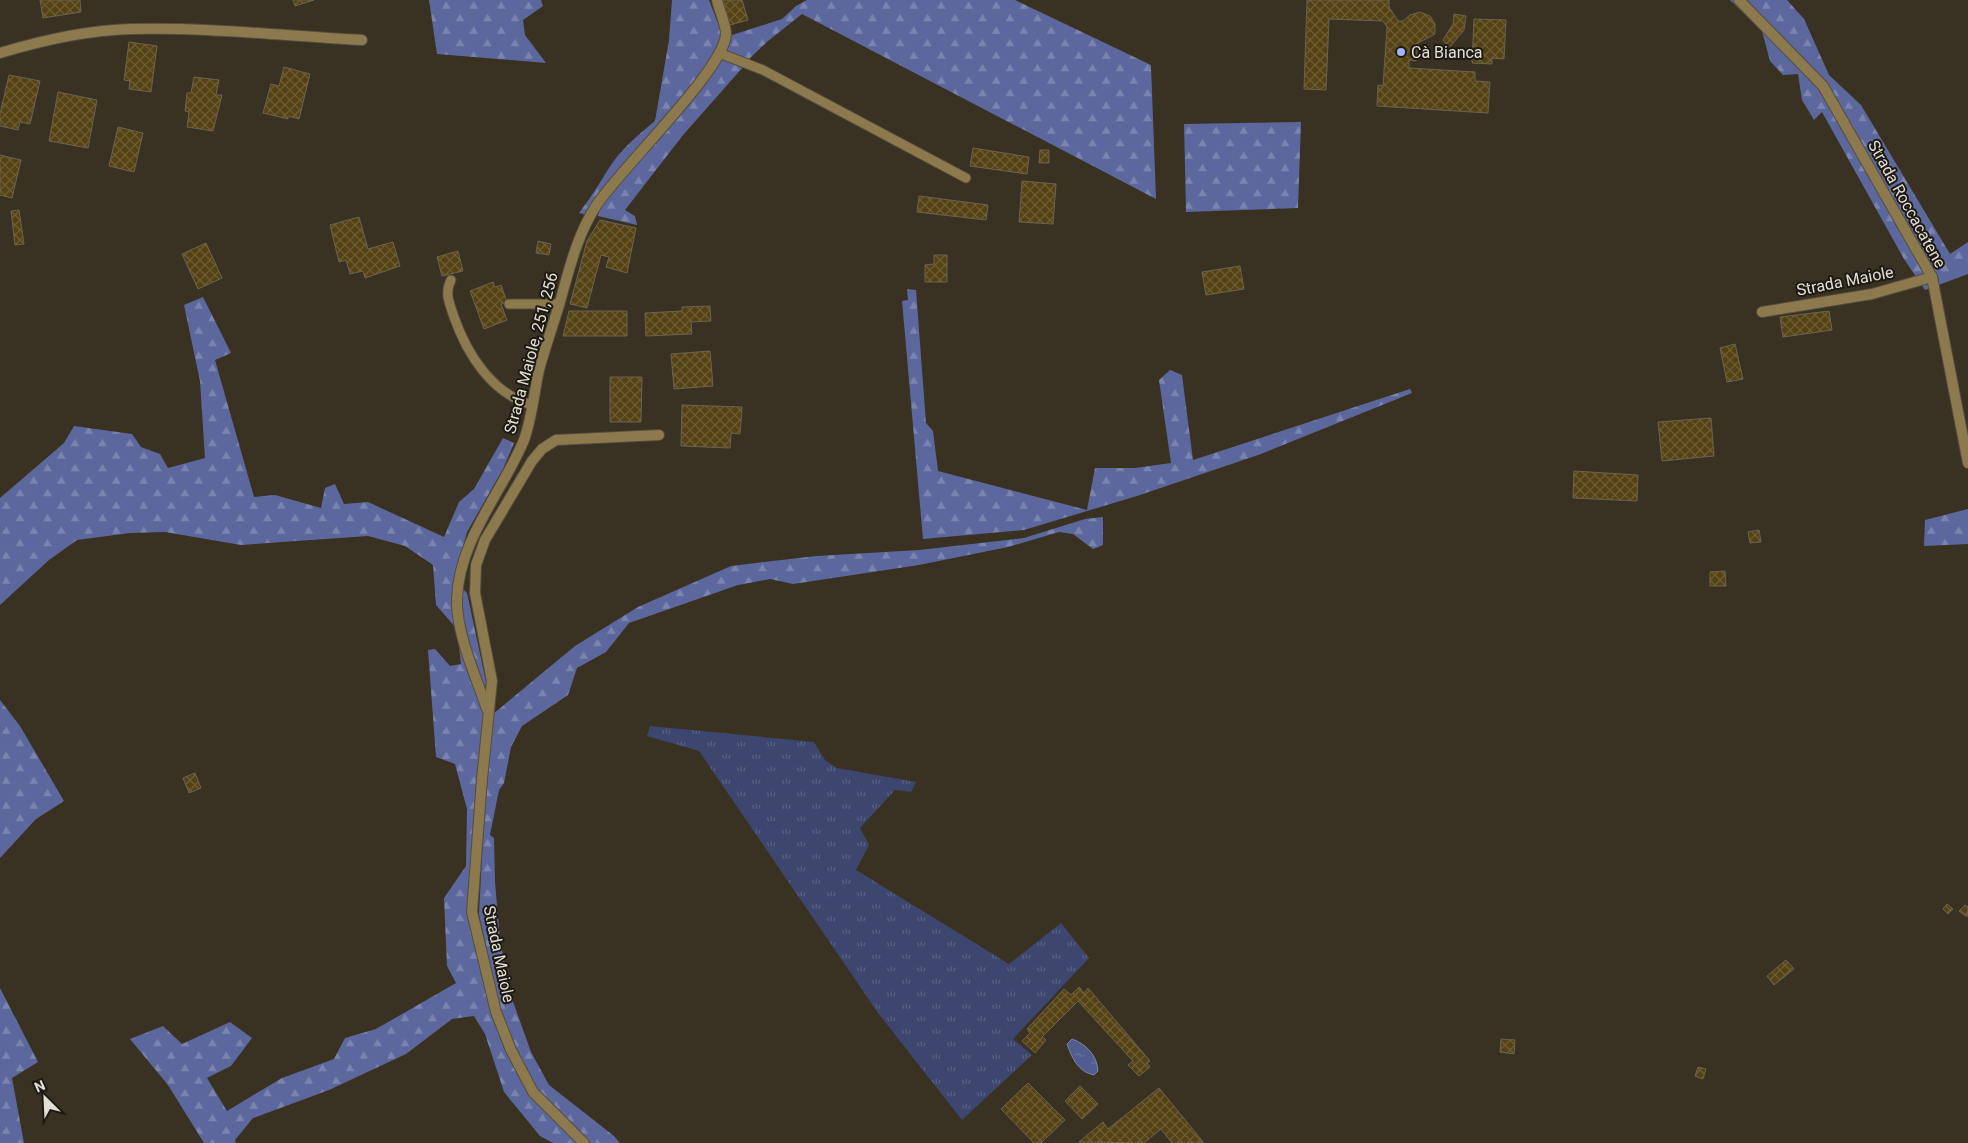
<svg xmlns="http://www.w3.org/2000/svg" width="1968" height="1143" font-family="Roboto,sans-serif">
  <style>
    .grass { fill: url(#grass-tufts) }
    .forest { fill: url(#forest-firs) }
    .water { fill: url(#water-ripples); stroke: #7d83a5 }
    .building { fill: url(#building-cross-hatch); stroke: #6b6352 }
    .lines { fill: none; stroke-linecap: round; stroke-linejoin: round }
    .lane-casing { stroke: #544d3f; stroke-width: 11 }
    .street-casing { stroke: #544d3f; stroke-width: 12 }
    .lane { stroke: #8c794d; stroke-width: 9 }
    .street { stroke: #8c794d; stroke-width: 10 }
    .poi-dot { fill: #a1b3fd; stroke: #1d1a13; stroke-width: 2 }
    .labels { text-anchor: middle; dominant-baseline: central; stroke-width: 4; stroke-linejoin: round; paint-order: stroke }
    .poi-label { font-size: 16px; fill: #e4dfd6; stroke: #1d1a13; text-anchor: start }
    .street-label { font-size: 16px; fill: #e4dfd6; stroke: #1d1a13 }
  </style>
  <defs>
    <pattern id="grass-tufts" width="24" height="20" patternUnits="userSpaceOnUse" patternTransform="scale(1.25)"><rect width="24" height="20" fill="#3c466f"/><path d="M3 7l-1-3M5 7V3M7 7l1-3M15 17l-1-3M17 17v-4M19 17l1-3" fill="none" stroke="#586083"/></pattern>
    <pattern id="forest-firs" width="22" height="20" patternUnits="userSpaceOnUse" patternTransform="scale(1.25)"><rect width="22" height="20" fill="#5c689d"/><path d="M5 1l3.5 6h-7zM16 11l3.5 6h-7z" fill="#7b84ae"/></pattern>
    <pattern id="water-ripples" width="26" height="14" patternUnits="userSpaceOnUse" patternTransform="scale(1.25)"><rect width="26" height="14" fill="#515c90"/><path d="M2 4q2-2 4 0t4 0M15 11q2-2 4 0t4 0" fill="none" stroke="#6a739f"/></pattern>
    <pattern id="building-cross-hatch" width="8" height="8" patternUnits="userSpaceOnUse" patternTransform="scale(1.25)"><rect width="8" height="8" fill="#554214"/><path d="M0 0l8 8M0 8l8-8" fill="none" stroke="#6d5d35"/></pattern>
  </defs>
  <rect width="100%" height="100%" fill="#393122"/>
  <!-- grass -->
  <polygon class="grass" points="650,726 814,742 825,760 837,768 916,782 911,792 895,790 860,828 869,845 856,870 1009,964 1061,923 1089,958 1013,1039 1032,1055 962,1120 878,1013 699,751 647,736"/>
  <!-- forest -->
  <g class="forest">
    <polygon points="429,0 541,0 543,6 523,20 525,35 546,63 437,54"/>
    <path d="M 672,0 L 709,0 L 722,34 L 717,51 L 690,89 L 587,215 L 579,213 C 590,199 599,184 609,168 C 620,150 638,135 655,121 L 669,40 Z"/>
    <polygon points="807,0 1015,0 1151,65 1156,199 802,14 768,41 748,60 724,52 729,36 782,19 796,6"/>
    <polygon points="1730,0 1787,0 1804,19 1829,75 1861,105 1950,254 1968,242 1968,274 1925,290 1904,259 1822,112 1814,120 1802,100 1798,74 1783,75 1770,61 1762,31"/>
    <polygon points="721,57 744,66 683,135 625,210 635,216 637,225 598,216 599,210"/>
    <polygon points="1301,122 1298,208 1186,212 1184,124"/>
    <polygon points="907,289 916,290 926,423 933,431 938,471 1087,510 1095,468 1135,468 1171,463 1159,380 1170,370 1182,375 1193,460 1410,389 1412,393 1261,454 1137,496 1024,530 923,539 902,301 908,300"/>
    <polygon points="203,297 231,353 215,360 254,497 275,495 321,508 325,488 335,484 344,504 368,502 444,537 459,502 474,489 503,438 514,443 503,469 467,532 454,580 467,593 486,682 468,913 476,950 491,1012 529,1095 578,1143 553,1143 540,1136 504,1092 485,1034 474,1016 452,1019 406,1054 329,1090 253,1118 235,1140 236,1143 204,1143 168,1085 130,1039 163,1026 182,1044 230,1022 252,1038 231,1066 207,1078 227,1111 282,1078 334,1059 345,1038 376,1029 456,983 447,966 444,898 466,866 467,809 455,764 436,757 428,650 435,649 450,666 461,664 457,629 436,605 433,565 405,546 368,536 241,545 165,532 130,533 77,540 49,560 0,605 0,498 64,443 74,426 132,434 141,447 160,454 168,468 205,458 200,381 184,305"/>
    <polygon points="1968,509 1968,544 1924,546 1925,520"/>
    <polygon points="1103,517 1103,545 1093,549 1073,534 1059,532 1008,547 919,565 793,584 770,579 738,585 629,623 606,652 577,668 568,695 522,726 511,747 504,783 499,790 490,835 494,838 495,882 500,940 511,996 531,1052 549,1085 614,1136 620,1143 591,1143 578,1133 536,1088 515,1048 500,1011 479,914 486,781 493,714 575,646 638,607 731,566 816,556 919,550 1024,538 1085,519"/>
    <polygon points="0,700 20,726 64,801 36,819 0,858"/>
    <polygon points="0,988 38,1062 12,1078 24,1143 0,1143"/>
  </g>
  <!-- water -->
  <path class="water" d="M 1072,1039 C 1086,1044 1097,1055 1098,1071 L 1094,1075 C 1078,1072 1072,1058 1067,1044 Z"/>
  <!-- building -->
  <g class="building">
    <polygon points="40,0 80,0 81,12 43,18"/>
    <polygon points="293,0 314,0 295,6"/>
    <polygon points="723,0 742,0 748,20 730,25"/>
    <polygon points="1307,0 1389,0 1389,7 1398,21 1403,21 1410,15 1420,12 1430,16 1435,24 1435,34 1418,43 1416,61 1409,60 1409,68 1475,72 1475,81 1490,82 1488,113 1377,106 1378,85 1383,86 1387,27 1383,21 1329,19 1326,90 1304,89"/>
    <polygon points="1454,14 1466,16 1464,30 1449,48 1443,40 1453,24"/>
    <polygon points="1474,19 1506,20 1504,59 1492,58 1492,64 1472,63"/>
    <polygon points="129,42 157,46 151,92 129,89 130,81 124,80"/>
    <polygon points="284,67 310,74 299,119 288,116 288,119 263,113 271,84 279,86"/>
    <polygon points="9,75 40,81 30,124 20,122 18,130 0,126 0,114"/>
    <polygon points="194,77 219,80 216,95 222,95 213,131 187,127 189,112 185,111 187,93 191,93"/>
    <polygon points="58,92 97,100 88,148 49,141"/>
    <polygon points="118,127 143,133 134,172 109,166"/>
    <polygon points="973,148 1029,157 1027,174 970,166"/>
    <polygon points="1040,150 1049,150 1049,163 1039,163"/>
    <polygon points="0,155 21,160 12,198 0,195"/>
    <polygon points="1022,181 1056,184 1053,224 1019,222"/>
    <polygon points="919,196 988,205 986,220 917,212"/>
    <polygon points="19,210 24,244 15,245 11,211"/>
    <polygon points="359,217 368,249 393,242 400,266 365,278 363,271 350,274 346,260 339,262 330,225"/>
    <polygon points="600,220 636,228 627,273 606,267 609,257 601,255 587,308 570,304 587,241"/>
    <polygon points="538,241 551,244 549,255 536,253"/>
    <polygon points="206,243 222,278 198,289 182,254"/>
    <polygon points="458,251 463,271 442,276 437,257"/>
    <polygon points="934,255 947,255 947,282 925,282 925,265 934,264"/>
    <polygon points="1240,266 1244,289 1206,295 1202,272"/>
    <polygon points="493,282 495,287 501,285 507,302 501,304 507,320 484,329 470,291"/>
    <polygon points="710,306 711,321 691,322 692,334 646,336 645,313 682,311 682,307"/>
    <polygon points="569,311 627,311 627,336 563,336"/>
    <polygon points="1829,311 1832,330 1783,337 1780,317"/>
    <polygon points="1735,344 1743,379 1727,382 1720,348"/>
    <polygon points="710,351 713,386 674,389 671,354"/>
    <polygon points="610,377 642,377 641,422 610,422"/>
    <polygon points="682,405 742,407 740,434 731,433 730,448 681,446"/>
    <polygon points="1711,418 1714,456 1662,461 1658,422"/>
    <polygon points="1574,471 1638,475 1637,501 1573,498"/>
    <polygon points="1759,530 1761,542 1750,543 1748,532"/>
    <polygon points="1725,571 1726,586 1710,586 1710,572"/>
    <polygon points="195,773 201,788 189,793 183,778"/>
    <polygon points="1947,904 1953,909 1948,914 1943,909"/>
    <polygon points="1965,905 1968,907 1967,917 1959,911"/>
    <polygon points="1786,960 1794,969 1774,985 1767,976"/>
    <polygon points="1079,987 1084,993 1088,988 1150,1061 1147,1063 1150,1067 1139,1076 1128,1065 1133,1061 1078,1001 1042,1037 1046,1040 1035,1053 1022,1041 1030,1033 1027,1029 1064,989 1071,995"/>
    <polygon points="1501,1039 1515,1040 1514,1054 1500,1052"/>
    <polygon points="1698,1067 1706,1069 1703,1079 1695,1076"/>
    <polygon points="1028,1083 1065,1120 1041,1143 1034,1143 1001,1109"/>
    <polygon points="1080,1086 1098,1104 1082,1119 1065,1101"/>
    <polygon points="1159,1088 1204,1143 1172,1143 1161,1129 1144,1143 1079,1142 1103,1122 1108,1129"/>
  </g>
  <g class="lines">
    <!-- lane casing -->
    <g class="lane-casing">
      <g id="lane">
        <polyline points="719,53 763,70 966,178"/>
        <path d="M 451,280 C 444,294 450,304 454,317 C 467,354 492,394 532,405"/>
        <polyline points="509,304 559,304"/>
      </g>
    </g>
    <!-- street casing -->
    <g class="street-casing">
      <g id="street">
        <polyline points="1739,0 1823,86 1932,277 1968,463"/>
        <path d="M 0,53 C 40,41 89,30 131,29 C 207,27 285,36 362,40"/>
        <polyline points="1762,312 1872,294 1932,277"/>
        <path d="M 487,709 C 476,677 456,633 457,599 C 459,539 502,493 524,440 C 532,418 534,393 539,370 C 545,348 553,325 560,302 C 569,270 577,235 596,206 C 619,170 725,69 726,34 C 726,24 719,10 717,0"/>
        <polyline points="584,1143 533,1092 511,1050 496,1012 472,912 482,779 492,681 475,593 476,565 485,540 532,461 542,449 556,440 659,435"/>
      </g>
    </g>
    <!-- lane -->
    <use href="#lane" class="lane"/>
    <!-- street -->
    <use href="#street" class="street"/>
  </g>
  <!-- markers -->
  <circle class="poi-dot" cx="1401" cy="52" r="5"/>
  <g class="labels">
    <!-- poi labels -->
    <g class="poi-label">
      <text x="1411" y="52">Cà Bianca</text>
    </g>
    <!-- street labels -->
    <g class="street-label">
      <text transform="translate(1907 204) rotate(61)">Strada Roccacatene</text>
      <text transform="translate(1845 281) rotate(-11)">Strada Maiole</text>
      <text transform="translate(531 353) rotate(-75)">Strada Maiole, 251, 256</text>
      <text transform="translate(499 954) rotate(78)">Strada Maiole</text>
    </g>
  </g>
  <!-- north arrow -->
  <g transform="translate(45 1098) rotate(336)" stroke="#1d1a13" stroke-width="4" paint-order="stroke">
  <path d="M0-4L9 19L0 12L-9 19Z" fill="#e4dfd6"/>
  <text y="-8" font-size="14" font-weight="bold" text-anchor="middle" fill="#e4dfd6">N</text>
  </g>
</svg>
